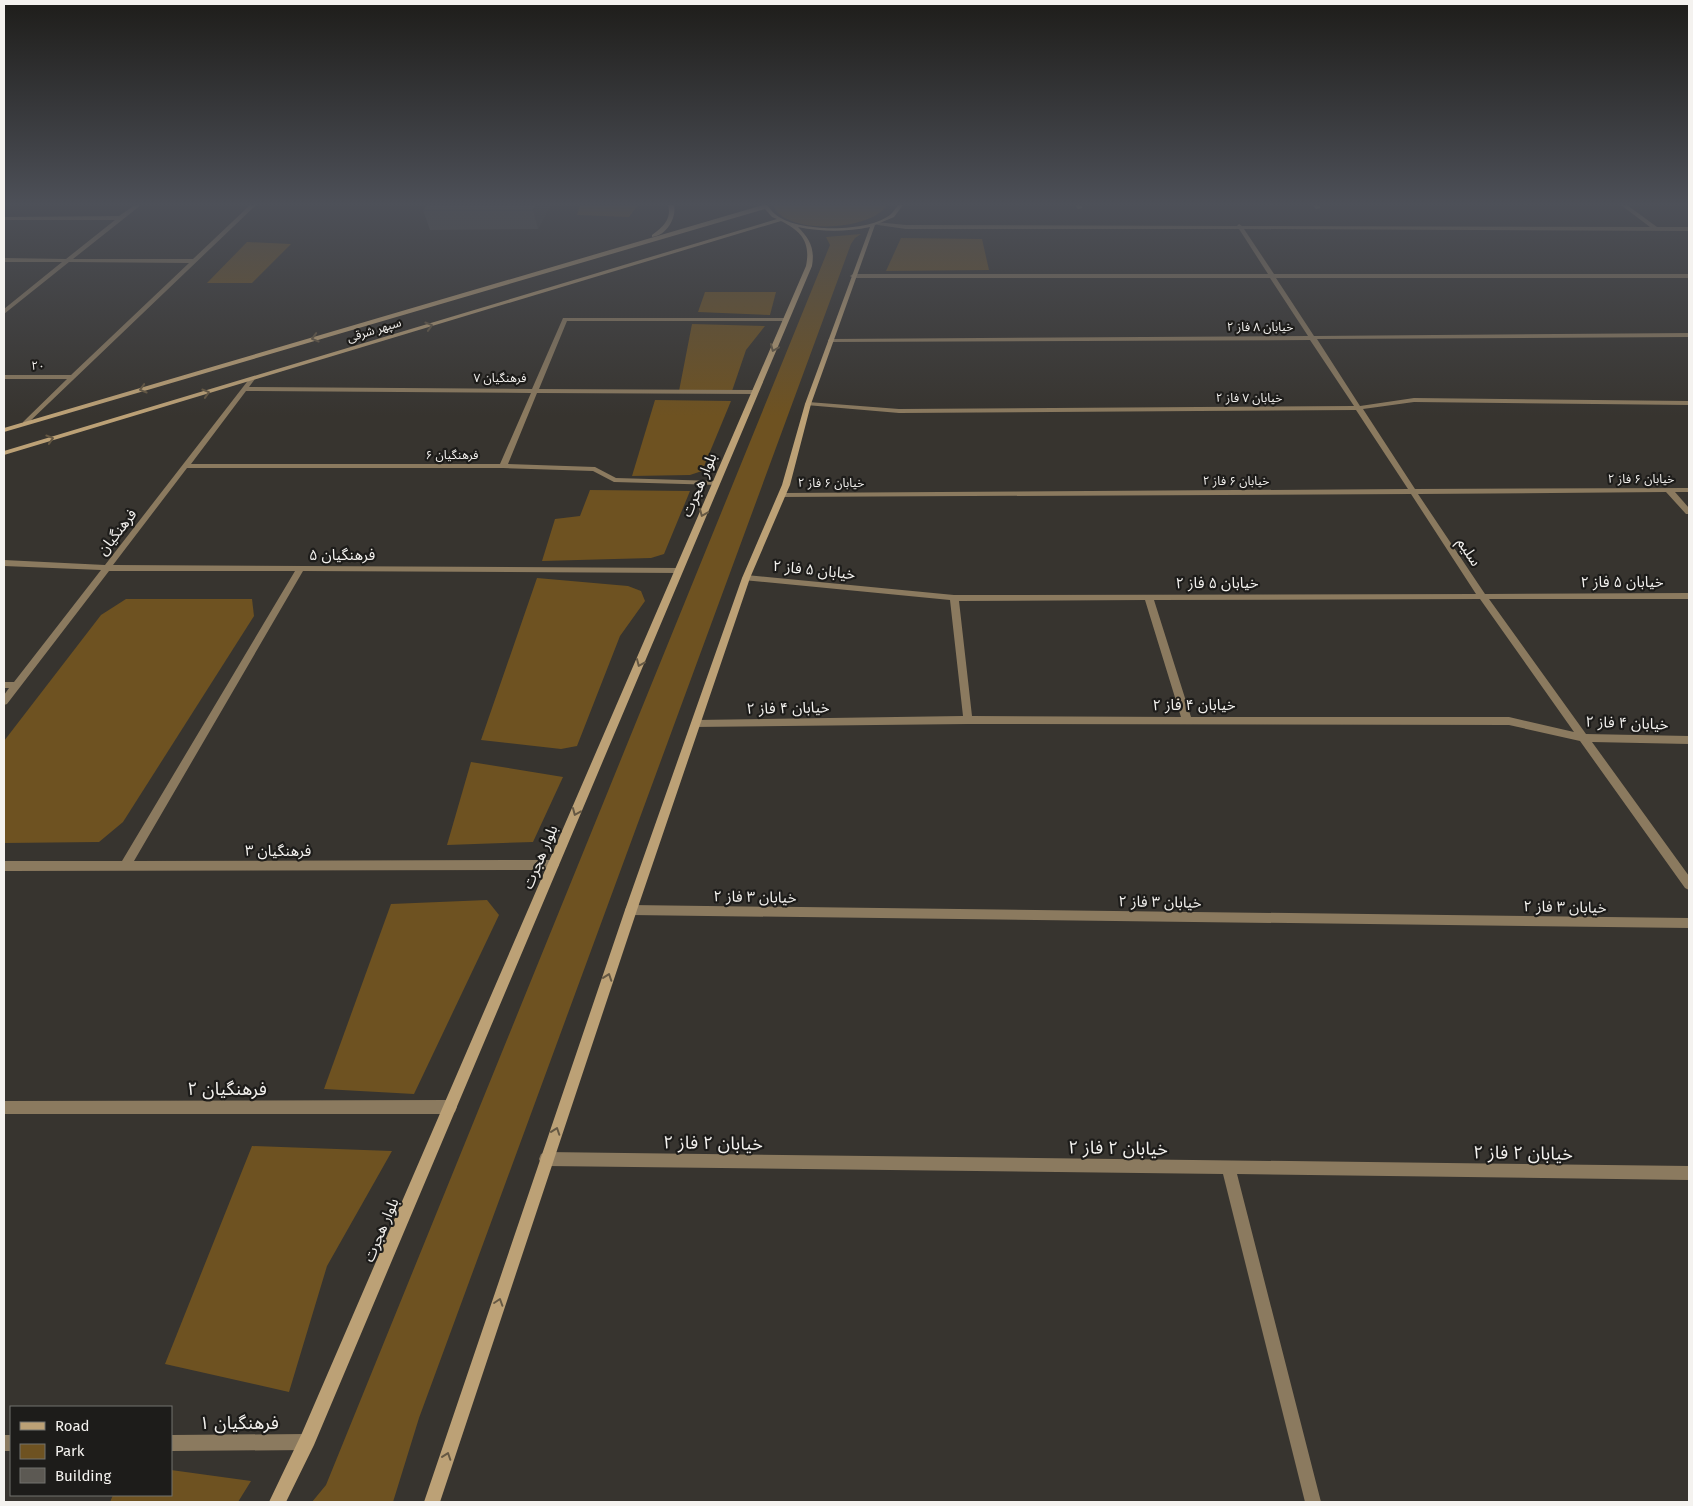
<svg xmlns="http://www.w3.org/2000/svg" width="1693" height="1506" font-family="'Fira Sans','Noto Sans Arabic',sans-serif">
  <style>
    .green { fill: #6e5221 }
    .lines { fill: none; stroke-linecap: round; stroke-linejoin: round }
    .lane { fill: #8b7a5f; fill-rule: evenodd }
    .street { fill: #8b7a5f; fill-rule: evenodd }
    .secondary { fill: #bca176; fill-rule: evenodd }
    .wall { fill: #4f4d47 }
    .shaded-wall { fill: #403e3a }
    .building { fill: #5c5953; stroke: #403e3a }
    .oneway { stroke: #655843 }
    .labels { text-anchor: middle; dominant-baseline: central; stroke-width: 4.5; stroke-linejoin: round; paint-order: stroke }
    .far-street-label { font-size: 12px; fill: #f4f2ef; stroke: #1d1c1a }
    .street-label { font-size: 15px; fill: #f4f2ef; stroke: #1d1c1a }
    .near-street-label { font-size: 18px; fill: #f4f2ef; stroke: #1d1c1a }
  </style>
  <rect width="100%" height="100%" fill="#37342f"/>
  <!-- green -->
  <g class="green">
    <polygon points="580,205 638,205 629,217 577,215"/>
    <path d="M 773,205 L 887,205 C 872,231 784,236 773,205 Z"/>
    <polygon points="861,234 855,238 851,244 419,1418 393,1502 312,1502 326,1485 830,245 826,237"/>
    <polygon points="901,238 982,239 989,270 886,271"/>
    <polygon points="247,242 291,244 252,283 207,283"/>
    <polygon points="705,292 776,292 770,315 698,312"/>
    <polygon points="692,324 765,326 746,350 732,391 679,391"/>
    <polygon points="655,400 731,401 702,471 690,475 632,476"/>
    <polygon points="590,490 690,491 664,554 651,558 542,561 555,519 580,516"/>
    <polygon points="537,578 628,586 641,591 645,601 620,636 577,746 561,749 481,740"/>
    <polygon points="126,599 252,599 254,616 123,822 99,842 4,843 4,741 101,615"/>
    <polygon points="471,762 563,777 533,842 447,845"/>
    <polygon points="487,900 499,915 414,1094 324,1089 391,904"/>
    <polygon points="252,1146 392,1151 327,1266 289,1392 165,1364"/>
    <polygon points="171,1470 251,1481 238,1502 110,1502 113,1495 171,1495"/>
  </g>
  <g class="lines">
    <!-- lane -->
    <g class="lane">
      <polygon points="1075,205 1080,205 1083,208 1078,209"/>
      <polygon points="1312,205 1318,205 1321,208 1316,209"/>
    </g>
    <!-- street -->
    <g class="street">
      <polygon points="135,205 141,205 73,259 193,259 250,205 256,205 27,424 23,424 23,422 67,379 4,379 4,375 71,375 189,263 69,262 4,314 4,309 62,262 4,262 4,258 66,259 115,220 4,220 4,217 119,216"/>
      <path d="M 1621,205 L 1627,205 L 1657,227 L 1689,227 L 1689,231 L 1244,229 L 1274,274 L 1689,274 L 1689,278 L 1276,278 L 1314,336 L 1689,333 L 1689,337 L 1317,339 L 1360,406 L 1414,398 L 1689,401 L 1689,405 L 1414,402 L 1363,409 L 1415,489 L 1689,488 L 1689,492 L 1675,492 L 1689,508 L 1689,514 L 1686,514 L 1666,492 L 1418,494 L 1485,594 L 1689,593 L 1689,599 L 1489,599 L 1586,734 L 1689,736 L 1689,744 L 1592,742 L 1689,876 L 1689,890 L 1685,888 L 1580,741 L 1509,725 L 968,724 L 693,727 L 691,724 L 693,721 L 696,720 L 963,716 L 950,600 L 743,580 L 742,578 L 746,575 L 954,595 L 1476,594 L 1411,494 L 780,497 L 779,495 L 783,493 L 1408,489 L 1356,410 L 899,413 L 806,405 L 805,404 L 808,402 L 899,409 L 1354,406 L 1310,340 L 828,342 L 828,340 L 830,339 L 1308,336 L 1270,278 L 853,278 L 850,276 L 853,274 L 1268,274 L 1239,229 L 906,229 L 878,225 L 876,224 L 876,222 L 906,225 L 1237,226 L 1239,224 L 1242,226 L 1650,227 ZM 1480,599 L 1574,732 L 1509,717 L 1191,717 L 1154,600 ZM 1145,600 L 1181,717 L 972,716 L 959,601 Z"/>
      <path d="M 563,318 L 788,318 L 788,320 L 786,321 L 567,321 L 539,389 L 755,390 L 758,392 L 755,394 L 537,393 L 508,464 L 595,467 L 616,478 L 716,481 L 719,481 L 719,485 L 614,482 L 593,471 L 503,468 L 187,468 L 113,565 L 682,568 L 682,572 L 679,573 L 303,571 L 134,861 L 553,860 L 557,862 L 559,865 L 557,868 L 553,870 L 4,871 L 4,861 L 122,861 L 295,571 L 109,571 L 7,704 L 4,705 L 4,695 L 9,688 L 4,688 L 4,682 L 14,682 L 101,570 L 4,566 L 4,560 L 105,565 L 250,378 L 255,379 L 249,387 L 532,389 ZM 246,391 L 531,393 L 500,464 L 191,464 Z"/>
      <polygon points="631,905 1689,918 1689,928 631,915 627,914 625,910 627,906"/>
      <polygon points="450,1100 455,1102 457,1107 455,1112 450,1114 4,1114 4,1101"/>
      <polygon points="546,1152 1689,1166 1689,1180 1237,1174 1321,1502 1305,1502 1223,1174 546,1166 541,1164 539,1159 541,1154"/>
      <polygon points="306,1434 312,1436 314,1442 312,1448 306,1450 171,1451 171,1435"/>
      <rect x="4" y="1435" width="7" height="16"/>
    </g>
    <!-- secondary -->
    <g class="secondary">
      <path d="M 668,205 L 674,205 C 677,218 666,236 652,237 L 652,235 C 663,227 672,219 668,205 Z"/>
      <path d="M 763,205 L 767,205 C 770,208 772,212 775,214 C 796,233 870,233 891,214 C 893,212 896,208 898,205 L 903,205 L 894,217 L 875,225 L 811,404 L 790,485 L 750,578 L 637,910 L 440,1502 L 424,1502 L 625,910 L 742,578 L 782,485 L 805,404 L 870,227 C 846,232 822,232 798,227 C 810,239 815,249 812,266 L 314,1445 L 286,1502 L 269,1502 L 302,1433 L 806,266 C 811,242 801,231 781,221 L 4,455 L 4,451 L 777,219 L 772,217 L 765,209 L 4,432 L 4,428 Z"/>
    </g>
  </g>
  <!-- wall -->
  <polygon class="wall" points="550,206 538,229 430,230 423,210"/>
  <!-- shaded-wall -->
  <polygon class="shaded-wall" points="536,205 550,205 550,206 538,229 533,210"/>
  <!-- building -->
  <polygon class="building" points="427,205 536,205 533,210 423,210"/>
  <!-- one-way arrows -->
  <defs><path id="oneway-chevron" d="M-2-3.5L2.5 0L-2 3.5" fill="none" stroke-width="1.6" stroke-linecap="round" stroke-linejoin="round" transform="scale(1.25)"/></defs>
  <g class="oneway">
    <use href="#oneway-chevron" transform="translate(429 326) rotate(-17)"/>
    <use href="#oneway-chevron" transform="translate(315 338) rotate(164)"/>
    <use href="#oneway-chevron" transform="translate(774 348) rotate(113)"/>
    <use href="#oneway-chevron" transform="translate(143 389) rotate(164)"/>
    <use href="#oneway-chevron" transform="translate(206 393) rotate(-17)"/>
    <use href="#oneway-chevron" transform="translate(50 439) rotate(-17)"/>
    <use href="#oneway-chevron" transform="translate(703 513) rotate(113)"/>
    <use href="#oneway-chevron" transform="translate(640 663) rotate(113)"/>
    <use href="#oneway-chevron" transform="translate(576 812) rotate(113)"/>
    <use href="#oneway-chevron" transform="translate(608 977) rotate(-71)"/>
    <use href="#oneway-chevron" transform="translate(556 1131) rotate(-71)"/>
    <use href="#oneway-chevron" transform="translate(499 1302) rotate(-72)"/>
    <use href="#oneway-chevron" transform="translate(447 1456) rotate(-71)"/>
  </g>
  <!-- sky -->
  <linearGradient id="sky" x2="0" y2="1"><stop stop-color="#1e1d1a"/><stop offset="0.49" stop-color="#4d5058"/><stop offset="1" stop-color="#4d5058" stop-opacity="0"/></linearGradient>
  <rect width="1693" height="416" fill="url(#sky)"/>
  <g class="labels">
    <!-- far-street labels -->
    <g class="far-street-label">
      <text x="1260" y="327">خیابان ۸ فاز ۲</text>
      <text transform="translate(374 330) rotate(-17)">سپهر شرقی</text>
      <text x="38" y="366">۲۰</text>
      <text x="500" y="378">فرهنگیان ۷</text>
      <text x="1249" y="398">خیابان ۷ فاز ۲</text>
      <text x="452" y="455">فرهنگیان ۶</text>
      <text x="1641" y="479">خیابان ۶ فاز ۲</text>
      <text x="1236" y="481">خیابان ۶ فاز ۲</text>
      <text x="831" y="483">خیابان ۶ فاز ۲</text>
    </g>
    <!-- street labels -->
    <g class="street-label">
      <text transform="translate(699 485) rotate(-67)">بلوار هجرت</text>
      <text transform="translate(117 532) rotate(-52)">فرهنگیان</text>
      <text transform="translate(1469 552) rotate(57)">سلیم</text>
      <text x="342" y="555">فرهنگیان ۵</text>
      <text transform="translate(814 570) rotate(6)">خیابان ۵ فاز ۲</text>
      <text x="1622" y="582">خیابان ۵ فاز ۲</text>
      <text x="1217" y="583">خیابان ۵ فاز ۲</text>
      <text x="1194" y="705">خیابان ۴ فاز ۲</text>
      <text transform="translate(788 708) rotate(-1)">خیابان ۴ فاز ۲</text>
      <text transform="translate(1627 723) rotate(2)">خیابان ۴ فاز ۲</text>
      <text x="278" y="851">فرهنگیان ۳</text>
      <text transform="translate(540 857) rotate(-67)">بلوار هجرت</text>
      <text transform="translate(755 897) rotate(1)">خیابان ۳ فاز ۲</text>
      <text transform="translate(1160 902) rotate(1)">خیابان ۳ فاز ۲</text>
      <text transform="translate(1565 907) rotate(1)">خیابان ۳ فاز ۲</text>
      <text transform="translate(381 1230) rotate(-67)">بلوار هجرت</text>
    </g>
    <!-- near-street labels -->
    <g class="near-street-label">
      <text x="227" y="1089">فرهنگیان ۲</text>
      <text transform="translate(713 1143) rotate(1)">خیابان ۲ فاز ۲</text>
      <text transform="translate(1118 1148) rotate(1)">خیابان ۲ فاز ۲</text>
      <text transform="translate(1523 1153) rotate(1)">خیابان ۲ فاز ۲</text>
      <text x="239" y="1423">فرهنگیان ۱</text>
    </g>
  </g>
  <!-- border -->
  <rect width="1693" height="1506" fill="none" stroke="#f4f2ef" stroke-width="10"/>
  <!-- legend -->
  <rect x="10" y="1406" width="162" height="90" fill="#1d1c1a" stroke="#73726f"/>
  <rect x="20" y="1422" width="25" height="8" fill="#bca176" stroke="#73726f"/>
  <text x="55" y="1431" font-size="15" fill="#f4f2ef">Road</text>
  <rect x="20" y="1444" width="25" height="15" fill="#6e5221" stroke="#73726f"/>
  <text x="55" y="1456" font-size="15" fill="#f4f2ef">Park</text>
  <rect x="20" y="1468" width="25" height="15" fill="#5c5953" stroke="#73726f"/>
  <text x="55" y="1481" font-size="15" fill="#f4f2ef">Building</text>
</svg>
